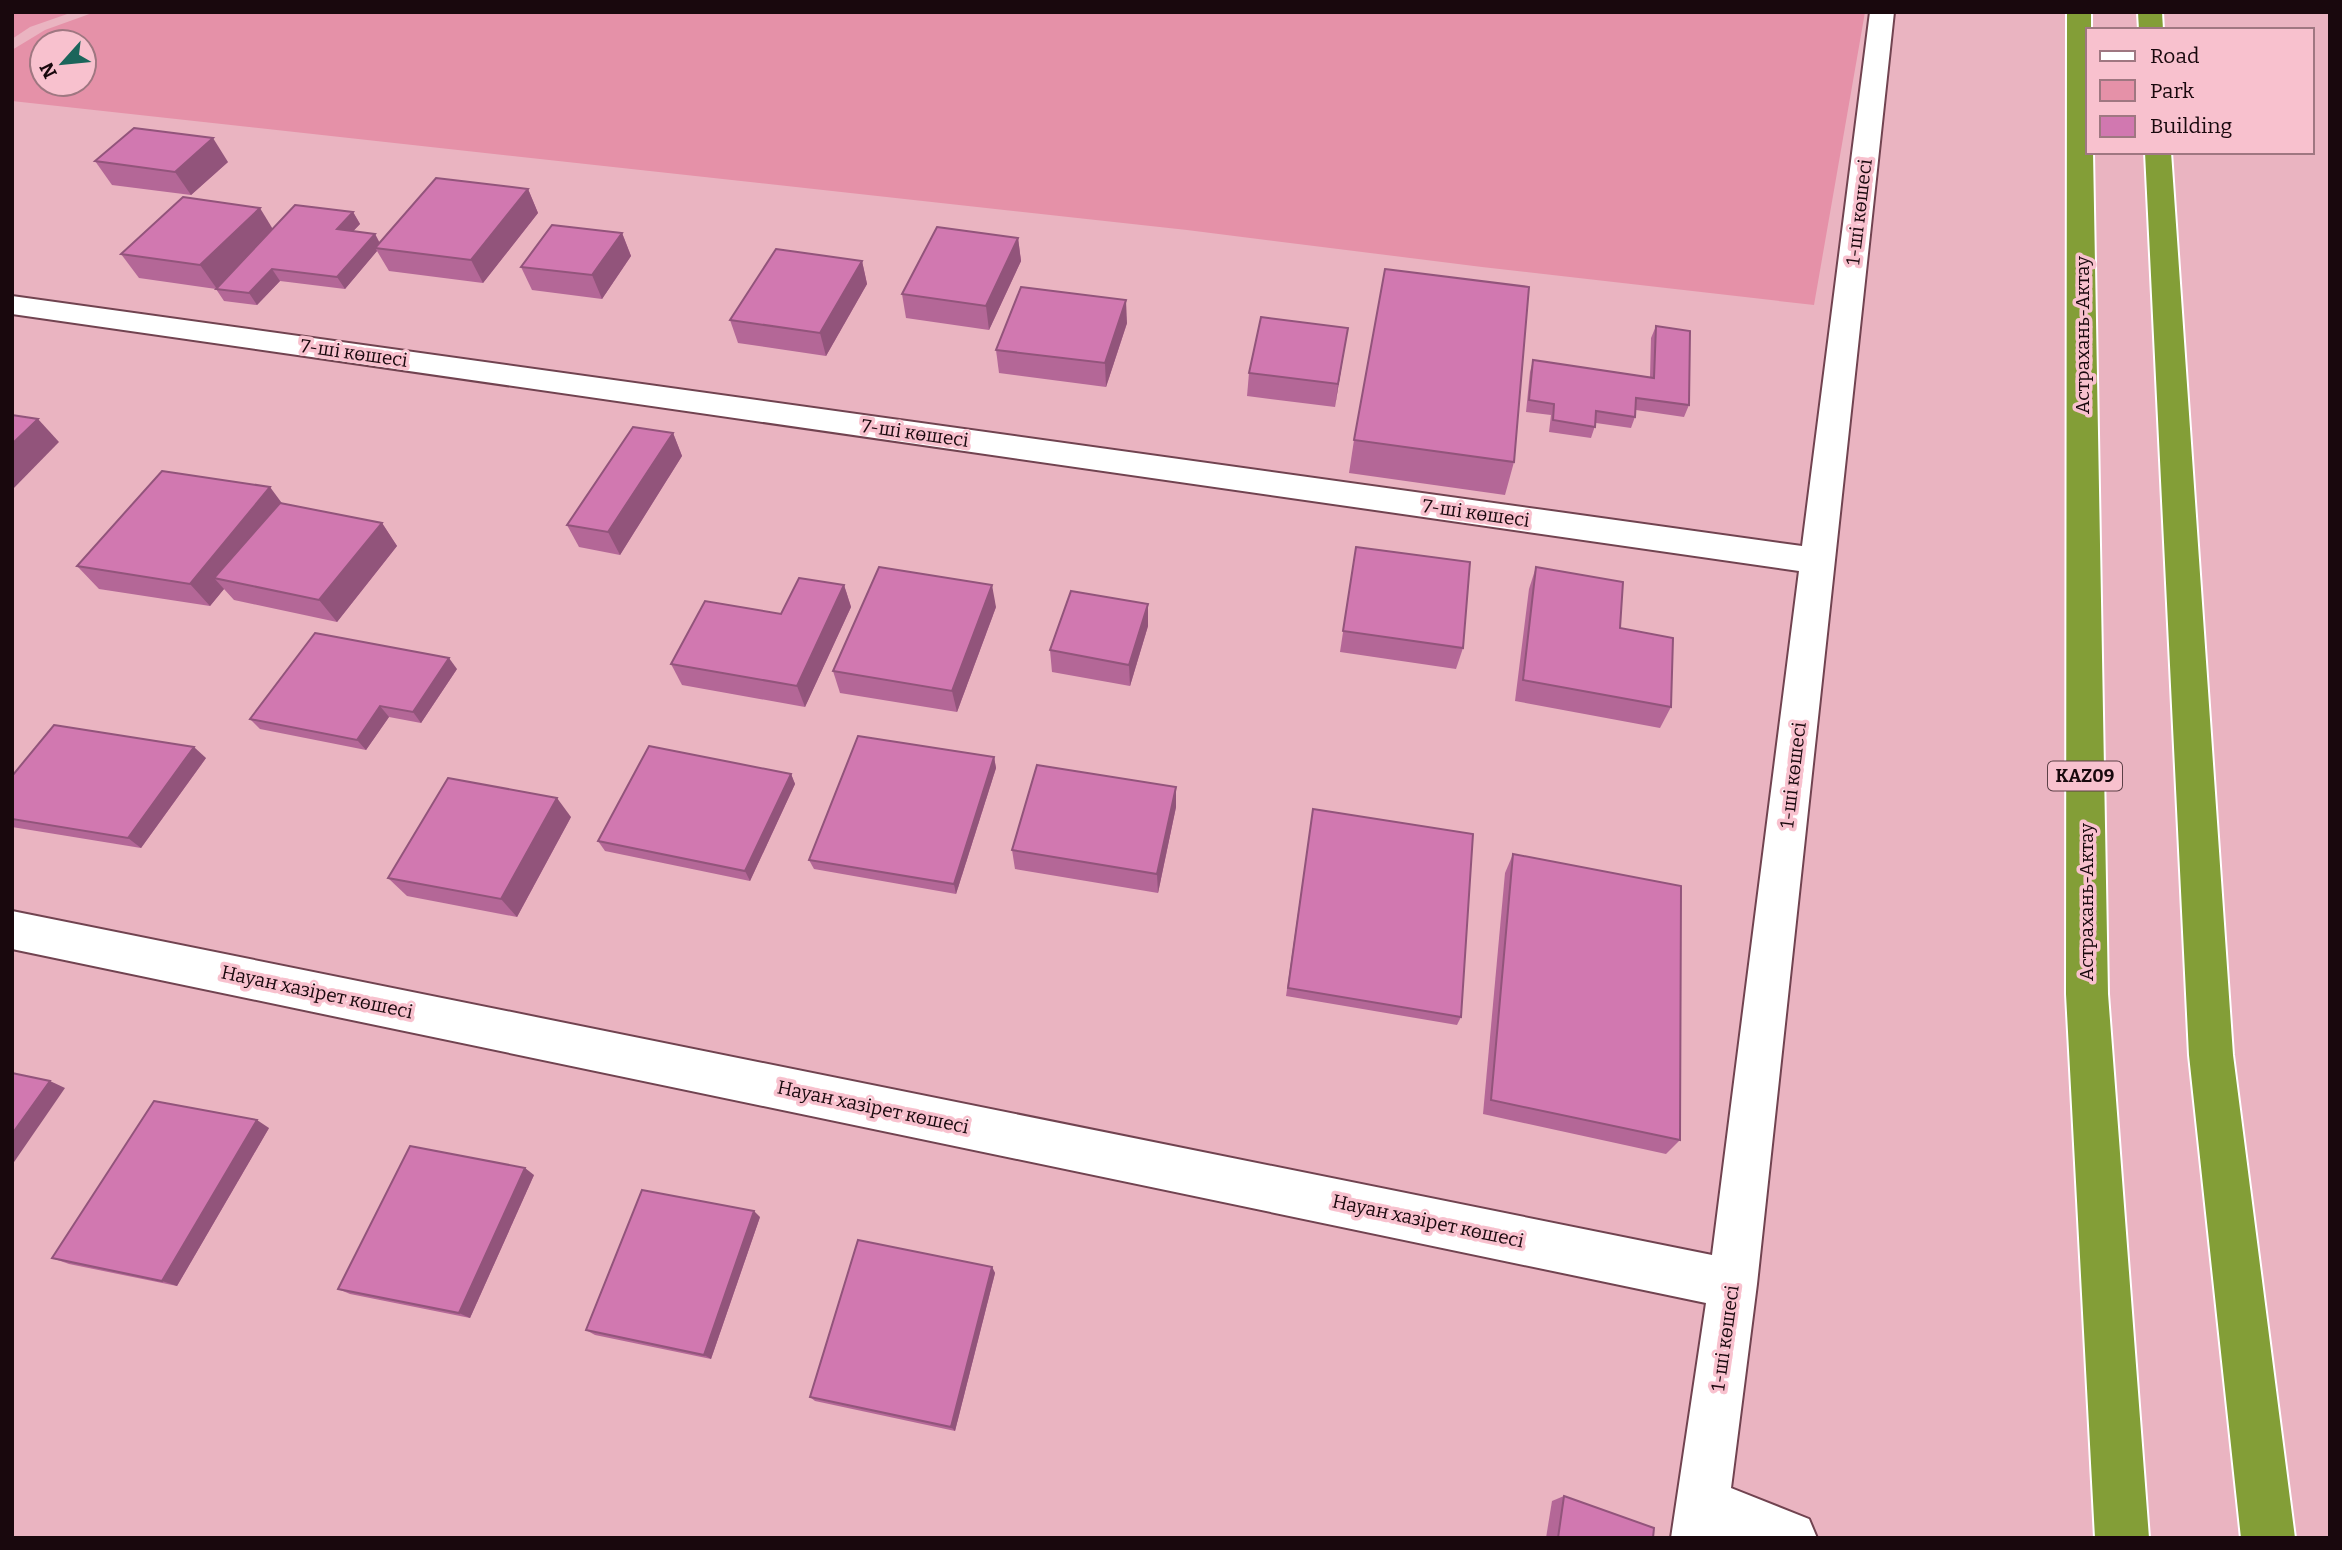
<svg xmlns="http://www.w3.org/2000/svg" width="2342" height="1550" font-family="Bitter,serif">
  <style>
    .green { fill: #e591a8; fill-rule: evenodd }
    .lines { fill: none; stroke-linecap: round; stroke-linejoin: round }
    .street-casing { stroke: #714350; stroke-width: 4 }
    .highway-casing { stroke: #fff; stroke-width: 4 }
    .street { fill: #fff; fill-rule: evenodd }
    .highway { fill: #839e37; fill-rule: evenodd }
    .wall { fill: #b46797 }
    .shaded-wall { fill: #92547b }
    .building { fill: #d178b0; stroke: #92547b; stroke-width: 2 }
    .labels { text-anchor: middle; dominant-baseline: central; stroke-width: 7; stroke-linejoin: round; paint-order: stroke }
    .shield { fill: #f8c1ce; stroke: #5c4047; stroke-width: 2 }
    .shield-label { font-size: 18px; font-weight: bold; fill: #19080d }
    .street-label { font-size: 19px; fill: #19080d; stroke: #f8c1ce }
  </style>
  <rect width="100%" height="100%" fill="#eab4c1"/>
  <!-- green -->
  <g class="green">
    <polygon points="12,12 73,12 30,27 12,39"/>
    <path d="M 95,12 L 1865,12 L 1814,305 L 1482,267 L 1187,230 L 12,101 L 12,50 L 45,30 ZM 42,42 L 84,42 L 84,84 L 42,84 Z"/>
  </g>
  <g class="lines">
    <!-- street casing -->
    <g class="street-casing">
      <polygon id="street" points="1870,12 1894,12 1757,1284 1731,1488 1809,1519 1817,1538 1671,1538 1706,1303 12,949 12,911 1712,1255 1799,571 12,314 12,296 1802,546"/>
    </g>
    <!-- highway casing -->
    <g class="highway-casing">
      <g id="highway">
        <polygon points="2067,12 2091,12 2091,30 2088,30 2088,152 2093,152 2108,994 2149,1538 2095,1538 2066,994"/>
        <polygon points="2138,12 2162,12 2163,30 2139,30"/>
        <polygon points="2145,152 2171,152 2233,1055 2295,1538 2241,1538 2189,1055"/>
      </g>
    </g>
    <!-- street -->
    <use href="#street" class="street"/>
    <!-- highway -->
    <use href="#highway" class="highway"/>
  </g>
  <!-- wall -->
  <g class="wall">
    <polygon points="95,161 228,162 191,195 112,185"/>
    <polygon points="528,189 538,213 483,283 389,271 377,251 345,289 280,281 257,305 224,301 216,289 139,278 121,254 273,229 353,212 360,224 353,231 375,234 380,243"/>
    <polygon points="622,233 631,256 602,299 532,290 521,267"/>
    <polygon points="1018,238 1021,261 989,330 906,318 902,294"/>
    <polygon points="862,261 867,284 826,356 738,343 730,320"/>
    <polygon points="1127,323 1106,387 999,373 996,350"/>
    <polygon points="1656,326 1689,405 1684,417 1636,410 1635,417 1631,428 1596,423 1591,438 1549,432 1551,415 1526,412 1530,372 1533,360 1650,377 1651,338"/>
    <polygon points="1344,351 1335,407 1247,396 1249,373"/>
    <polygon points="673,433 682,456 620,555 579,547 567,525"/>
    <polygon points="1354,440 1514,462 1505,495 1349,473"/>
    <polygon points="282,503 382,523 397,546 337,622 234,600 224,589 210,606 99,589 77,566"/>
    <polygon points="1356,547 1463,648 1456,669 1340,652"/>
    <polygon points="1536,567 1620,628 1671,707 1660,728 1515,701 1529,589"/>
    <polygon points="844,585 851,607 805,707 682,685 671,664"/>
    <polygon points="1148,604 1148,626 1130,686 1052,672 1050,650"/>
    <polygon points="996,607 957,712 840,693 833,671"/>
    <polygon points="457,669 421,723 389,717 366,750 260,729 250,719"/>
    <polygon points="994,757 996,768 956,894 814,869 809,860"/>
    <polygon points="206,758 141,848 12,827 12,776"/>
    <polygon points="791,774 795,784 750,881 605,851 598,841"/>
    <polygon points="1176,807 1158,893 1015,869 1012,850"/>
    <polygon points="1313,809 1461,1017 1457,1025 1286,996"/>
    <polygon points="571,817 517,917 407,896 388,878"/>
    <polygon points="1513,854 1680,1140 1666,1154 1483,1114 1505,873"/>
    <polygon points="269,1128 177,1286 69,1264 52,1258"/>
    <polygon points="534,1175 470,1318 350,1294 338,1289"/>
    <polygon points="760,1217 711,1359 595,1335 586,1330"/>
    <polygon points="992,1267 995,1273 955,1431 815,1401 810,1397"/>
    <polygon points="1564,1496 1653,1538 1546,1538 1552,1501"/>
  </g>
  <!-- shaded-wall -->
  <g class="shaded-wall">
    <polygon points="213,138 228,162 191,195 175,172"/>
    <polygon points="528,189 538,213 483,283 471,260"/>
    <polygon points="260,208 274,231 217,289 200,265"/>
    <polygon points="353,212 360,224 344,241 337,229"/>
    <polygon points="622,233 631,256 602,299 592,275"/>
    <polygon points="375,234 381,246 375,248 377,251 345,289 337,277"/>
    <polygon points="1018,238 1021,261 989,330 986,306"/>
    <polygon points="862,261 867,284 826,356 820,333"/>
    <polygon points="272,269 280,281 257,305 249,293"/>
    <polygon points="1126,300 1127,323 1106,387 1105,363"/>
    <polygon points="1348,328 1344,351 1335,407 1338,384"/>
    <polygon points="38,419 59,442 12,490 12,444"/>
    <polygon points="673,433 682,456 620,555 608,532"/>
    <polygon points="270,487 287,510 214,578 224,589 210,606 190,584"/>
    <polygon points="382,523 397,546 337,622 319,600"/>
    <polygon points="844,585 851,607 805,707 797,686"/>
    <polygon points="992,585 996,607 957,712 952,691"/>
    <polygon points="1148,604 1148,626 1130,686 1129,665"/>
    <polygon points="449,658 457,669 421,723 413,712"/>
    <polygon points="380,706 389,717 366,750 357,740"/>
    <polygon points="194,747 206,758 141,848 128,838"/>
    <polygon points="994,757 996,768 956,894 954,884"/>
    <polygon points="791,774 795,784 750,881 745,871"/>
    <polygon points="1176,787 1176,807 1158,893 1157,874"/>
    <polygon points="557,798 571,817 517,917 501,899"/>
    <polygon points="50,1081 65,1088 12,1165 12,1134"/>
    <polygon points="257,1120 269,1128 177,1286 162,1281"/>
    <polygon points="525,1168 534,1175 470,1318 459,1313"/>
    <polygon points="754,1211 760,1217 711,1359 704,1355"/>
    <polygon points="992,1267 995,1273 955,1431 951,1427"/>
  </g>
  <!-- building -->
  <g class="building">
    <polygon points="134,128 213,138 175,172 95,161"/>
    <polygon points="436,178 528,189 471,260 375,248"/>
    <polygon points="183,197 260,208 200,265 121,254"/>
    <polygon points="295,205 353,212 337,229 375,234 337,277 272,269 249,293 216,289"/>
    <polygon points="552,225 622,233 592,275 521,267"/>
    <polygon points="937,227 1018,238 986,306 902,294"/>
    <polygon points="776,249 862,261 820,333 730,320"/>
    <polygon points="1385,269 1529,287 1514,462 1354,440"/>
    <polygon points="1021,287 1126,300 1105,363 996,350"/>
    <polygon points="1261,317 1348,328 1338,384 1249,373"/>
    <polygon points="1656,326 1690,331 1689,405 1636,398 1635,417 1596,411 1595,427 1553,420 1554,404 1529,400 1533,360 1654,378"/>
    <polygon points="12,415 38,419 12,444"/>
    <polygon points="633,427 673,433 608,532 567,525"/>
    <polygon points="162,471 270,487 190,584 77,566"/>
    <polygon points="280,503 382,523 319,600 214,578"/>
    <polygon points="1356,547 1470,562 1463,648 1343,631"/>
    <polygon points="879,567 992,585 952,691 833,671"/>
    <polygon points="1536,567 1623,582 1620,628 1673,638 1671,707 1523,680"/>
    <polygon points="799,578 844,585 797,686 671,664 705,601 781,614"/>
    <polygon points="1071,591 1148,604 1129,665 1050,650"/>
    <polygon points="315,633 449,658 413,712 380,706 357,740 250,719"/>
    <polygon points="54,725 194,747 128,838 12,819 12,776"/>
    <polygon points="858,736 994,757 954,884 809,860"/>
    <polygon points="649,746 791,774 745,871 598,841"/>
    <polygon points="1037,765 1176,787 1157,874 1012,850"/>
    <polygon points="448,778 557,798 501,899 388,878"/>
    <polygon points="1313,809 1473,834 1461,1017 1288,988"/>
    <polygon points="1513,854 1681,886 1680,1140 1491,1100"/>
    <polygon points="12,1073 50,1081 12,1134"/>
    <polygon points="154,1101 257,1120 162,1281 52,1258"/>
    <polygon points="410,1146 525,1168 459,1313 338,1289"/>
    <polygon points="642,1190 754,1211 704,1355 586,1330"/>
    <polygon points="858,1240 992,1267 951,1427 810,1397"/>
    <polygon points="1564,1496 1654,1528 1653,1538 1558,1538"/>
  </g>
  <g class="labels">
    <!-- shield labels -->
    <rect class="shield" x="2048" y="761.5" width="74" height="29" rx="5"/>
    <g class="shield-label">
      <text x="2085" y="776">KAZ09</text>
    </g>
    <!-- street labels -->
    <g class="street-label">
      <text transform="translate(1859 212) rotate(-83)">1-шi көшесі</text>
      <text transform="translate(2082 335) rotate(-90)">Астрахань-Актау</text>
      <text transform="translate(354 353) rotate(8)">7-шi көшесі</text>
      <text transform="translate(915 433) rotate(8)">7-шi көшесі</text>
      <text transform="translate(1476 513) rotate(8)">7-шi көшесі</text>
      <text transform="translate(1793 775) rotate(-83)">1-шi көшесі</text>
      <text transform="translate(2086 902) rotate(-90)">Астрахань-Актау</text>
      <text transform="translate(317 992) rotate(12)">Науан хазірет көшесі</text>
      <text transform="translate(873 1107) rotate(12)">Науан хазірет көшесі</text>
      <text transform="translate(1428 1221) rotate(12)">Науан хазірет көшесі</text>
      <text transform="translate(1725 1338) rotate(-82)">1-шi көшесі</text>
    </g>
  </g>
  <!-- border -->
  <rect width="2342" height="1550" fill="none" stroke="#19080d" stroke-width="28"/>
  <!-- legend -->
  <rect x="2086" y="28" width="228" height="126" fill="#f8c1ce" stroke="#9f7781" stroke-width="2"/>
  <rect x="2100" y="51" width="35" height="10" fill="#ffffff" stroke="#9f7781" stroke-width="2"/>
  <text x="2150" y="63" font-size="21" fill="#19080d">Road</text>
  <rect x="2100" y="80" width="35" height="21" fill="#e591a8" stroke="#9f7781" stroke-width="2"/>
  <text x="2150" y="98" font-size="21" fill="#19080d">Park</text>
  <rect x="2100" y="116" width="35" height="21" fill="#d178b0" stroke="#9f7781" stroke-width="2"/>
  <text x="2150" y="133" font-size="21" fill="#19080d">Building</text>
  <!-- north arrow -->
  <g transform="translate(63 63) rotate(243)"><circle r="33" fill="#f8c1ce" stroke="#9f7781" stroke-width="2"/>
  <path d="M0-5L12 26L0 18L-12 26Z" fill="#1b655b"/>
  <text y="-10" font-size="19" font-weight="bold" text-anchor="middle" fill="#19080d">N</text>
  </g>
</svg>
